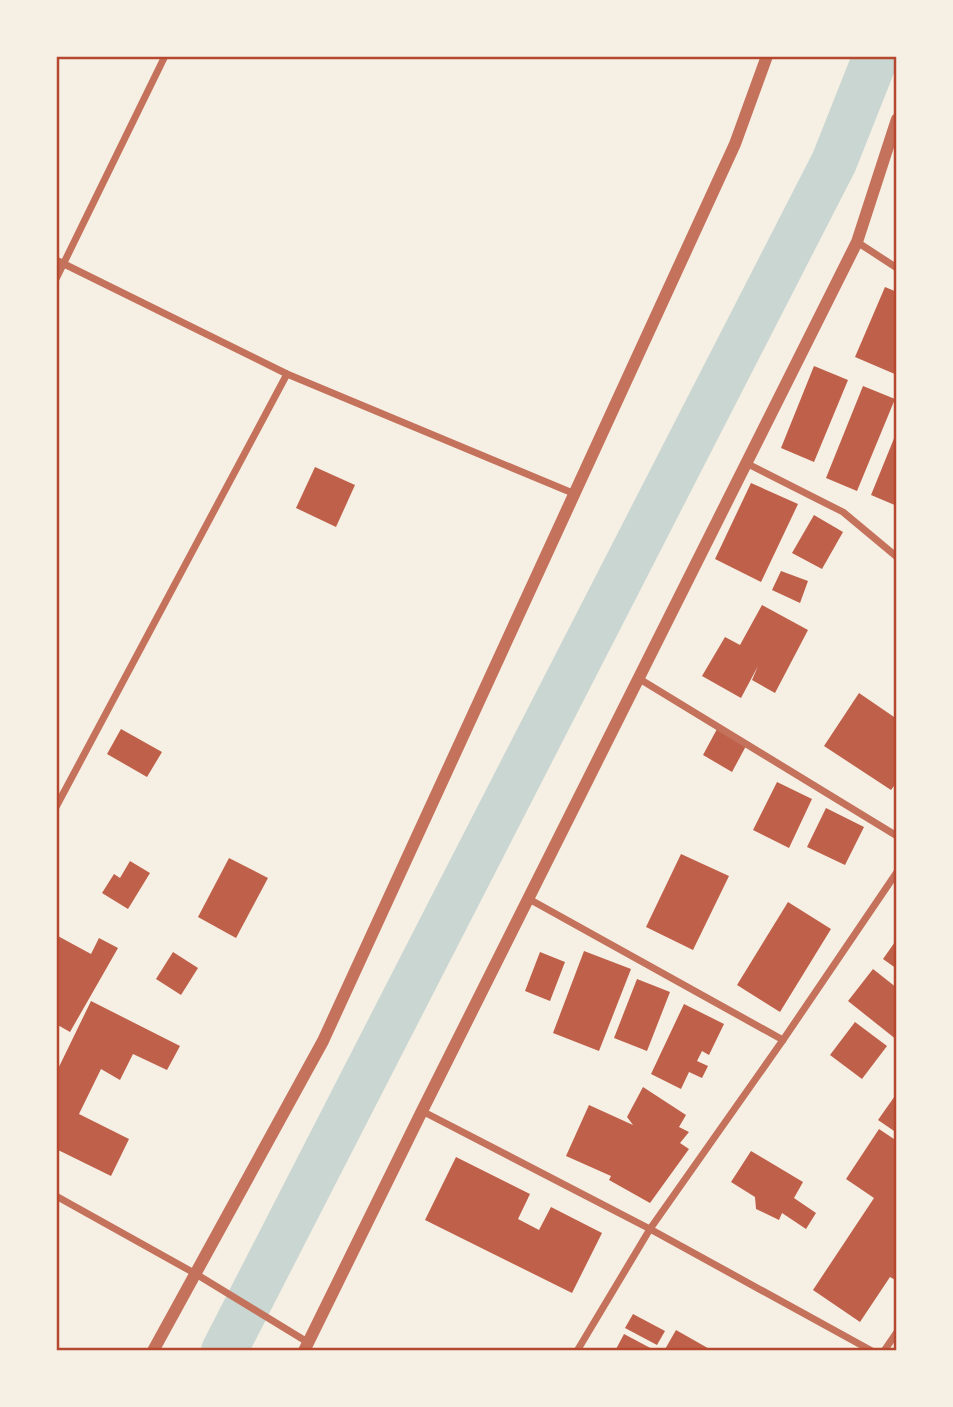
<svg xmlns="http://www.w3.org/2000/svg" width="953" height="1407" font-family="'DM Sans',sans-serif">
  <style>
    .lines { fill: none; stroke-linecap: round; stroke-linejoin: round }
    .canal { stroke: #c9d6d2; stroke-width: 46 }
    .building { fill: #bf614a }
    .minor { stroke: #c5725c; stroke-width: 7 }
    .tertiary { stroke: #c5725c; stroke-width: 12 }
    .neatline { fill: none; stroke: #b5482f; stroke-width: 2.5 }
  </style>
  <rect width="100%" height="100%" fill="#f6efe4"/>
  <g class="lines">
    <!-- canal -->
    <polyline class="canal" points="224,1351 834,162 876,56"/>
  </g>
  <!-- building -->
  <g class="building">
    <polygon points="885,287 897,292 897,375 855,357"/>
    <polygon points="814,366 848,380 814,462 781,448"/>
    <polygon points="863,386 895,399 857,491 826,478"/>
    <polygon points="897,431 897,506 871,495"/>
    <polygon points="315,467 355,485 336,527 296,508"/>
    <polygon points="751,483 798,504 761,582 715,559"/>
    <polygon points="814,515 843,532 822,569 792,553"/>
    <polygon points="781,571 808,581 800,603 772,590"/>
    <polygon points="762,605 808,630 775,693 752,680 758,666 741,698 702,676 725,637 740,645"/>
    <polygon points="859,693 897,719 897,782 891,790 824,746"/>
    <polygon points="121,729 162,752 147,777 107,754"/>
    <polygon points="717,729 746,746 732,772 703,755"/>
    <polygon points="777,782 812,799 789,848 753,830"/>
    <polygon points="826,808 864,827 845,865 807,847"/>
    <polygon points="681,854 729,876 693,950 646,927"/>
    <polygon points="229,858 268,878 236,938 198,917"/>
    <polygon points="130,861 150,873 128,909 102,893 114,874 120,878"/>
    <polygon points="788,902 831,929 780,1012 737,985"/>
    <polygon points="56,935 91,954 99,938 118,948 70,1032 56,1024 56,994 59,990 56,988"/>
    <polygon points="897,939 897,969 883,959"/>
    <polygon points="584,951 631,969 599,1051 553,1033"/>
    <polygon points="173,952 198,968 181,995 156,979"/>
    <polygon points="540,952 565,962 550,1001 525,991"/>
    <polygon points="873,969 897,988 897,1040 848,1001"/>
    <polygon points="637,979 670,992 647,1051 614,1038"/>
    <polygon points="91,1001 180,1046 167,1070 133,1054 120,1080 101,1069 79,1114 129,1139 111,1176 56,1149 56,1073"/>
    <polygon points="684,1004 724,1024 709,1055 702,1051 697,1061 708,1066 702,1078 689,1072 681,1089 651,1074"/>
    <polygon points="855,1022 887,1046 862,1079 830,1055"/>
    <polygon points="643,1087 686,1115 679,1127 689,1132 680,1143 689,1149 650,1203 609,1180 611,1176 566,1156 589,1105 633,1125 627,1117"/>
    <polygon points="897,1093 897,1133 878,1120"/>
    <polygon points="879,1129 897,1141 897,1281 890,1277 860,1322 813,1290 874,1198 846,1179"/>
    <polygon points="751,1151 803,1182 794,1198 816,1213 806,1229 782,1213 779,1220 756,1209 755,1197 731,1182"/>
    <polygon points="456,1157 530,1194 518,1219 539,1230 551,1207 602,1233 572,1293 425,1220"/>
    <polygon points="633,1314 665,1331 657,1345 625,1328"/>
    <polygon points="676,1330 713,1351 664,1351"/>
    <polygon points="624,1334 656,1351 615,1351"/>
  </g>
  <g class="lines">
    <!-- minor -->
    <g class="minor">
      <polyline points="857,242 897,268"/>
      <polyline points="56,260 287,374 575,494"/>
      <polyline points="56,279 165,56"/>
      <polyline points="746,463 843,512 897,557"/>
      <polyline points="638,678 897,836"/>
      <polyline points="56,807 287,374"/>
      <polyline points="529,899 783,1040"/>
      <polyline points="422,1111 650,1229 872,1351"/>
      <polyline points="56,1196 196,1274 309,1343"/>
      <polyline points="577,1351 650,1229 783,1040 897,872"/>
      <polyline points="884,1351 897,1332"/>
    </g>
    <!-- tertiary -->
    <g class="tertiary">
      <polyline points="153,1351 323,1041 735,144 767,56"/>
      <polyline points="304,1351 422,1111 857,242 897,119"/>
    </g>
  </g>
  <!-- border -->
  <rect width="953" height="1407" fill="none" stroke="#f6efe4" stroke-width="116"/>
  <rect x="58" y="58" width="837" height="1291" class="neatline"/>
</svg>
